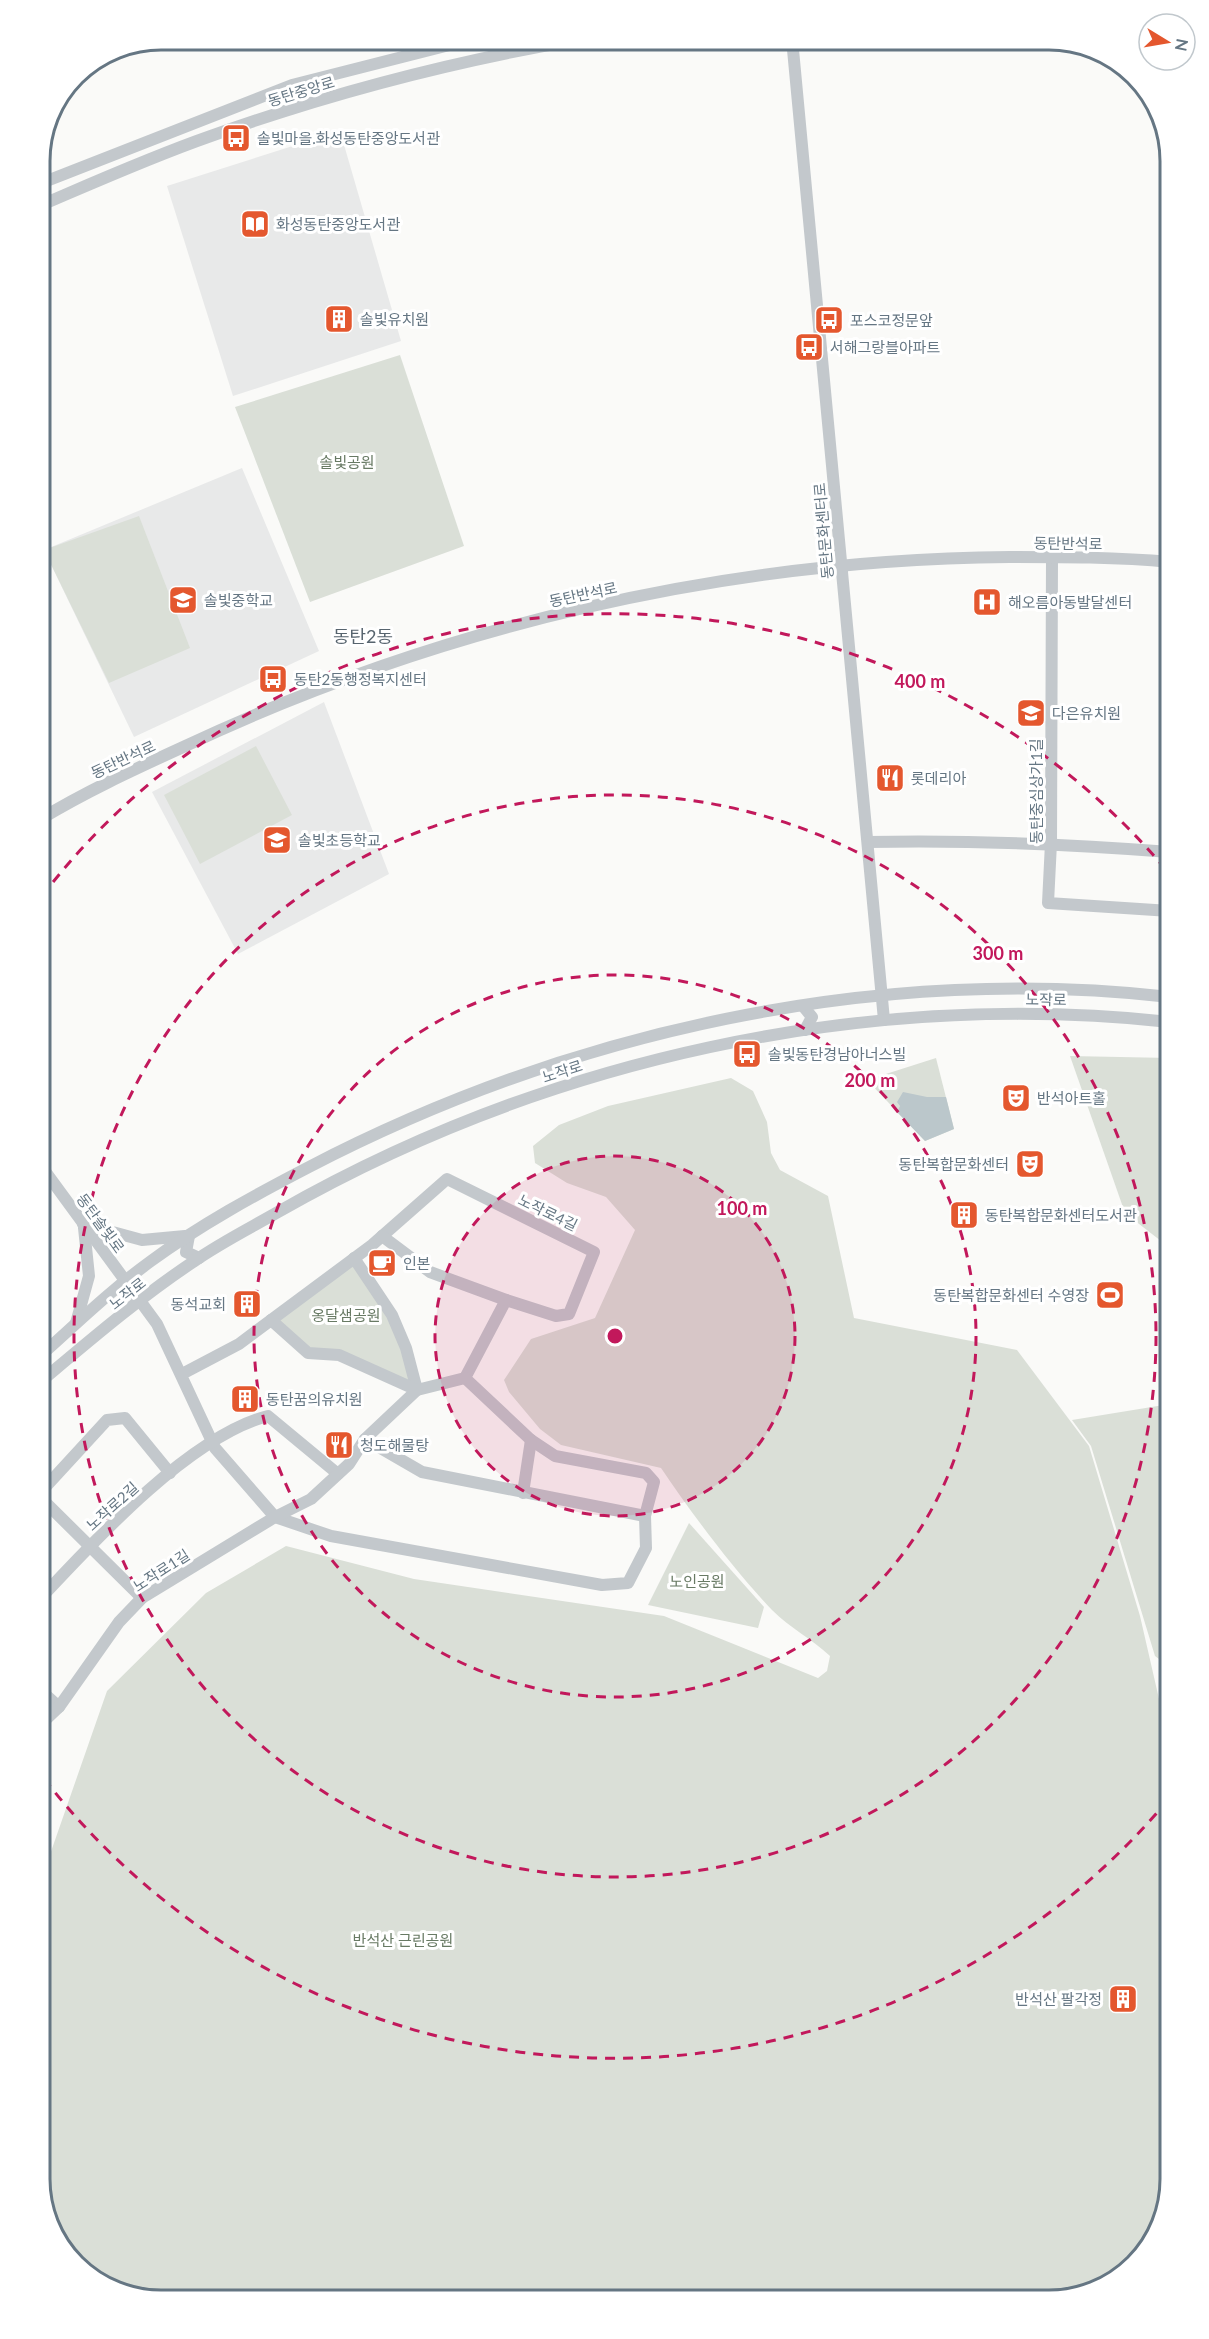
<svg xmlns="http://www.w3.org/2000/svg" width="1209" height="2339" font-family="Lato,'Noto Sans KR',sans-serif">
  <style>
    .built { fill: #e8e9e9 }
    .green { fill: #dadfd7 }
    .water { fill: #bbc7cb }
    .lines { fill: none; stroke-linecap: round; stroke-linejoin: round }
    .minor { stroke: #c3c8cc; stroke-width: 12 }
    .ring { fill: none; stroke: #c2185b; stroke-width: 3; stroke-dasharray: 10 8 }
    .labels { text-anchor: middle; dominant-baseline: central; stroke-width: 6; stroke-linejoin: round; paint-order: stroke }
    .street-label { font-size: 15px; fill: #657683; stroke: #fff }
    .poi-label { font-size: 15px; fill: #657683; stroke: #fff; text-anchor: start }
    .park-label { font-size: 15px; fill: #687a64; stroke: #fff }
    .quarter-label { font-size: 18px; fill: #57646e; stroke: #fff }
    .rim { fill: none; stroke: #657683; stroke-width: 3 }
    .centre { fill: #c2185b; stroke: #fff; stroke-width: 3 }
    .ring-label { font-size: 18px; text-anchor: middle; font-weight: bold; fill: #c2185b; stroke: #fff; stroke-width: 6; stroke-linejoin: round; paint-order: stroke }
  </style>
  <rect width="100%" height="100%" fill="#fafaf8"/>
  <!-- built -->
  <g class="built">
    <polygon points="340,131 401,341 233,396 167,186"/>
    <polygon points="242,468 319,651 134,737 44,550"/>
    <polygon points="324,702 389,874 238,954 152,792"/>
  </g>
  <!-- green -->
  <g class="green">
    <polygon points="400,355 464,546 310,602 235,407"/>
    <polygon points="139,516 190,648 109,683 44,550"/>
    <polygon points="256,746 292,815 200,864 164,795"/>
    <polygon points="1070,1056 1170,1058 1170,1248 1125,1213"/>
    <polygon points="936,1058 954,1129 925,1141 867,1080"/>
    <path d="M 731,1078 L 753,1091 L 767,1122 L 771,1153 L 780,1170 L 828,1196 L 854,1318 L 1017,1350 L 1089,1446 L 1140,1616 L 1162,1712 L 1170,1721 L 1170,2179 L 1149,2246 L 1095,2291 L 1048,2300 L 153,2300 L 108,2285 L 88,2274 L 48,2225 L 39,2179 L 39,1886 L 107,1691 L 206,1593 L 286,1546 L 414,1579 L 664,1616 L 818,1678 L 827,1671 L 830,1656 C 812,1639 790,1628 772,1610 C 734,1570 692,1514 661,1468 L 561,1445 L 540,1429 L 509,1392 L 504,1380 L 531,1339 L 595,1318 L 635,1230 L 606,1197 L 567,1183 L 535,1163 L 533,1146 L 559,1125 L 608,1106 Z"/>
    <polygon points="355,1262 390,1315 414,1387 341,1353 310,1352 275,1321"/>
    <polygon points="1170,1404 1170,1673 1167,1665 1155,1656 1091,1446 1072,1420"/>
    <polygon points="689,1523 764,1607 758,1628 648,1605"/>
  </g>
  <!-- water -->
  <polygon class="water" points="903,1092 927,1097 946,1097 954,1129 925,1141 897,1112 900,1106 897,1102"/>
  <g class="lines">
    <!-- minor -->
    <g class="minor">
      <polyline points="792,39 884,1020"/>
      <polyline points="39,184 292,85 473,39"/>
      <path d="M 39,206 C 95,182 151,157 208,137 C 330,93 454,61 582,39"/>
      <polyline points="1052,557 1051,843 1048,903 1170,911"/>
      <path d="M 39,820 C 85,792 133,770 181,748 C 439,626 726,559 1010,557 C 1063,557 1117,557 1170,562"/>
      <path d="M 868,842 C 969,840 1069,844 1170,852"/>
      <polyline points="803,1006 812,1017 805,1030"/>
      <polyline points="39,1163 157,1324 215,1448 275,1517 331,1536 602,1585 628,1583 646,1548 645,1516 654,1482 646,1473 555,1456 531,1440 465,1378 506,1300 556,1316 569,1314 594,1252 447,1179 372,1245 239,1344 182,1374"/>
      <polyline points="83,1224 142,1240 185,1236"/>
      <polyline points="189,1236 186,1252 199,1258"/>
      <polyline points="382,1236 430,1272 506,1300"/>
      <polyline points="354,1258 392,1315 406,1348 417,1390 465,1378"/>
      <polyline points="76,1323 89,1276 84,1228"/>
      <path d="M 39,1357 C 76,1324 111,1290 151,1261 C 200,1225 255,1195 309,1167 C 571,1031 875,964 1170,997"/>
      <path d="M 39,1383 C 89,1341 139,1298 193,1262 C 220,1243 250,1228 278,1212 C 546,1059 863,989 1170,1022"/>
      <polyline points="365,1439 422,1472 645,1516"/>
      <polyline points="523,1493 531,1440"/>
      <polyline points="39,1494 107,1420 125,1418 170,1473"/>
      <polyline points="39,1496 142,1598"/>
      <path d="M 39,1600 C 94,1541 190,1436 268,1416 L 338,1474"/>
      <polyline points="39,1689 59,1707"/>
      <polyline points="39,1726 59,1707 119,1622 142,1598 275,1517 311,1499 349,1464 365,1439 417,1390 339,1355 308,1353 271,1320"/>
    </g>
  </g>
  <!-- distance rings -->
  <circle cx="615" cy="1336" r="180" fill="#c2185b" fill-opacity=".12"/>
  <g class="ring">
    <circle cx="615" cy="1336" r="180"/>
    <circle cx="615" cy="1336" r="361"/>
    <circle cx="615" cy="1336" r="541"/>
    <path d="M1168 1800A722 722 0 0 1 42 1776M42 896A722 722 0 0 1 1168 872"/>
  </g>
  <!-- icons -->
  <defs>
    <g id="bus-square" transform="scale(1.5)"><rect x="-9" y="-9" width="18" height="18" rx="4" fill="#e4572e" stroke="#fff"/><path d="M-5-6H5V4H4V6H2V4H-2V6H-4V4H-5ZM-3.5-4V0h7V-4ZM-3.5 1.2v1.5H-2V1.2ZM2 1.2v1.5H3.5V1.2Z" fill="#fff"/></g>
    <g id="library-square" transform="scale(1.5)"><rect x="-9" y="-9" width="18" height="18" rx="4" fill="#e4572e" stroke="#fff"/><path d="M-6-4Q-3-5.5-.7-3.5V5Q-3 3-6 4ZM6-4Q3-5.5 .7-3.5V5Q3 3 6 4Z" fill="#fff"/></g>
    <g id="building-square" transform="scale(1.5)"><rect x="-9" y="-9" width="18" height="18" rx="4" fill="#e4572e" stroke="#fff"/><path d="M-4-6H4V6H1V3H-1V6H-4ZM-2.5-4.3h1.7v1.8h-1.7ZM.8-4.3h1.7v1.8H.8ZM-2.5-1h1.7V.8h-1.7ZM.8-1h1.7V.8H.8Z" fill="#fff"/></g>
    <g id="school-square" transform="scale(1.5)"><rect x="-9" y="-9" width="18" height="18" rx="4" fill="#e4572e" stroke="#fff"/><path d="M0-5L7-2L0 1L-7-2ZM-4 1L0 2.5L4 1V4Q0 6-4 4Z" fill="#fff"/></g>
    <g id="hospital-square" transform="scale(1.5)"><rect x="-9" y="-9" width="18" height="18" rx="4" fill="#e4572e" stroke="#fff"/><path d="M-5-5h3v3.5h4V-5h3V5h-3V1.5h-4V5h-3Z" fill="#fff"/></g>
    <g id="restaurant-square" transform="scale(1.5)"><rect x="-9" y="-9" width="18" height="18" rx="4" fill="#e4572e" stroke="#fff"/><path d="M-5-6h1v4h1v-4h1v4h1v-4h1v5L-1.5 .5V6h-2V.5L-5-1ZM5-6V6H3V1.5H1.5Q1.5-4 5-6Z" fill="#fff"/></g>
    <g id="theatre-square" transform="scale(1.5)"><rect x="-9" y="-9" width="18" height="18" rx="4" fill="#e4572e" stroke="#fff"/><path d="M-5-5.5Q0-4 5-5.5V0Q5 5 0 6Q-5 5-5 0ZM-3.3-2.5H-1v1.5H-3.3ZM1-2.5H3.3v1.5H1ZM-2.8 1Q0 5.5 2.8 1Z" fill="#fff"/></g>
    <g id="cafe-square" transform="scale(1.5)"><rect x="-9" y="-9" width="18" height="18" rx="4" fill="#e4572e" stroke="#fff"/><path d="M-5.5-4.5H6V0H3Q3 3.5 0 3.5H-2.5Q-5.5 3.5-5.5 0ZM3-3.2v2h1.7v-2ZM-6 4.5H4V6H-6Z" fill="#fff"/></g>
    <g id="stadium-square" transform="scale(1.5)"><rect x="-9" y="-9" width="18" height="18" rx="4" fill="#e4572e" stroke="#fff"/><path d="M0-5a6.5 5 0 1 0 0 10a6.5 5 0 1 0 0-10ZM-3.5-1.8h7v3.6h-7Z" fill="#fff"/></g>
  </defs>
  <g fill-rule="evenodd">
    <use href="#bus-square" x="236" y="138"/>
    <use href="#library-square" x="255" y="224"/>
    <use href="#building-square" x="339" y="319"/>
    <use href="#bus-square" x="829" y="320"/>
    <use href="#bus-square" x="809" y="347"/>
    <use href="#school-square" x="183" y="600"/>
    <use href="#hospital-square" x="987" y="602"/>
    <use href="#bus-square" x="273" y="679"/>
    <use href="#school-square" x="1031" y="713"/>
    <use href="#restaurant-square" x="890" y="778"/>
    <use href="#school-square" x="277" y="840"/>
    <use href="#bus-square" x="747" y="1054"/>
    <use href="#theatre-square" x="1016" y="1098"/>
    <use href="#theatre-square" x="1030" y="1164"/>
    <use href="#building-square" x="964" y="1215"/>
    <use href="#cafe-square" x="382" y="1263"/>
    <use href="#stadium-square" x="1110" y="1295"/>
    <use href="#building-square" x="247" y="1304"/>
    <use href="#building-square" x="245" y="1399"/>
    <use href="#restaurant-square" x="339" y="1445"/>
    <use href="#building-square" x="1123" y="1999"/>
  </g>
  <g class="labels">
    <!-- street labels -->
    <g class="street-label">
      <text transform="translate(301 91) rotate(-17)">동탄중앙로</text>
      <text transform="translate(823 531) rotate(-95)">동탄문화센터로</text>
      <text transform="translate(1068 543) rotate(1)">동탄반석로</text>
      <text transform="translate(583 594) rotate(-12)">동탄반석로</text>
      <text transform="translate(123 759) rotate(-25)">동탄반석로</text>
      <text transform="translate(1036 791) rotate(-90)">동탄중심상가1길</text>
      <text transform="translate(1046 999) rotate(1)">노작로</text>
      <text transform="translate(562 1071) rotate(-18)">노작로</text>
      <text transform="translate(548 1212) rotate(26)">노작로4길</text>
      <text transform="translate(101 1223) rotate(54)">동탄솔빛로</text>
      <text transform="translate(127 1293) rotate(-38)">노작로</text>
      <text transform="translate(112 1506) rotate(-42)">노작로2길</text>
      <text transform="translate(161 1570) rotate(-33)">노작로1길</text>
    </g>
    <!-- poi labels -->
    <g class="poi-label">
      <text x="257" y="138">솔빛마을.화성동탄중앙도서관</text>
      <text x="276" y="224">화성동탄중앙도서관</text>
      <text x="360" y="319">솔빛유치원</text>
      <text x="850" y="320">포스코정문앞</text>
      <text x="830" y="347">서해그랑블아파트</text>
      <text x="204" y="600">솔빛중학교</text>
      <text x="1008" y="602">해오름아동발달센터</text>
      <text x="294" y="679">동탄2동행정복지센터</text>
      <text x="1052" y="713">다은유치원</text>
      <text x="911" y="778">롯데리아</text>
      <text x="298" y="840">솔빛초등학교</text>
      <text x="768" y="1054">솔빛동탄경남아너스빌</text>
      <text x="1037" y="1098">반석아트홀</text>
      <text x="1009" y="1164" text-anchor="end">동탄복합문화센터</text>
      <text x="985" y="1215">동탄복합문화센터도서관</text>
      <text x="403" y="1263">인본</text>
      <text x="1089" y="1295" text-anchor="end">동탄복합문화센터 수영장</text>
      <text x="226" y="1304" text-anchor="end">동석교회</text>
      <text x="266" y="1399">동탄꿈의유치원</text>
      <text x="360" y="1445">청도해물탕</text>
      <text x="1102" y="1999" text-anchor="end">반석산 팔각정</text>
    </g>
    <!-- park labels -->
    <g class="park-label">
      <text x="347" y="462">솔빛공원</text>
      <text x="346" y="1315">옹달샘공원</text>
      <text x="697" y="1581">노인공원</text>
      <text x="403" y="1940">반석산 근린공원</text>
    </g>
    <!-- quarter labels -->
    <g class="quarter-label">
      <text x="363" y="636">동탄2동</text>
    </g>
  </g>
  <!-- crop -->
  <path d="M0 0H1209V2339H0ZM161 50H1049A111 111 0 0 1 1160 161V2179A111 111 0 0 1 1049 2290H161A111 111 0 0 1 50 2179V161A111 111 0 0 1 161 50Z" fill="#fff" fill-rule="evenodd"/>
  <path class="rim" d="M161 50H1049A111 111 0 0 1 1160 161V2179A111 111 0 0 1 1049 2290H161A111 111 0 0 1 50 2179V161A111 111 0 0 1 161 50Z"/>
  <circle cx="615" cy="1336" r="9" class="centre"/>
  <g class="ring-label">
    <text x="920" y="688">400 m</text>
    <text x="998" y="960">300 m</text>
    <text x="870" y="1087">200 m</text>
    <text x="742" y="1215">100 m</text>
  </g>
  <!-- north arrow -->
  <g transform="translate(1167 42) rotate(101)"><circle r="28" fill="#ffffff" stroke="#c1c8cd" stroke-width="1.5"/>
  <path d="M0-4.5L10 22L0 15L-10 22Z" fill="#e4572e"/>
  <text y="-9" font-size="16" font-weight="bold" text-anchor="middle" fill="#657683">N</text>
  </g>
</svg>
